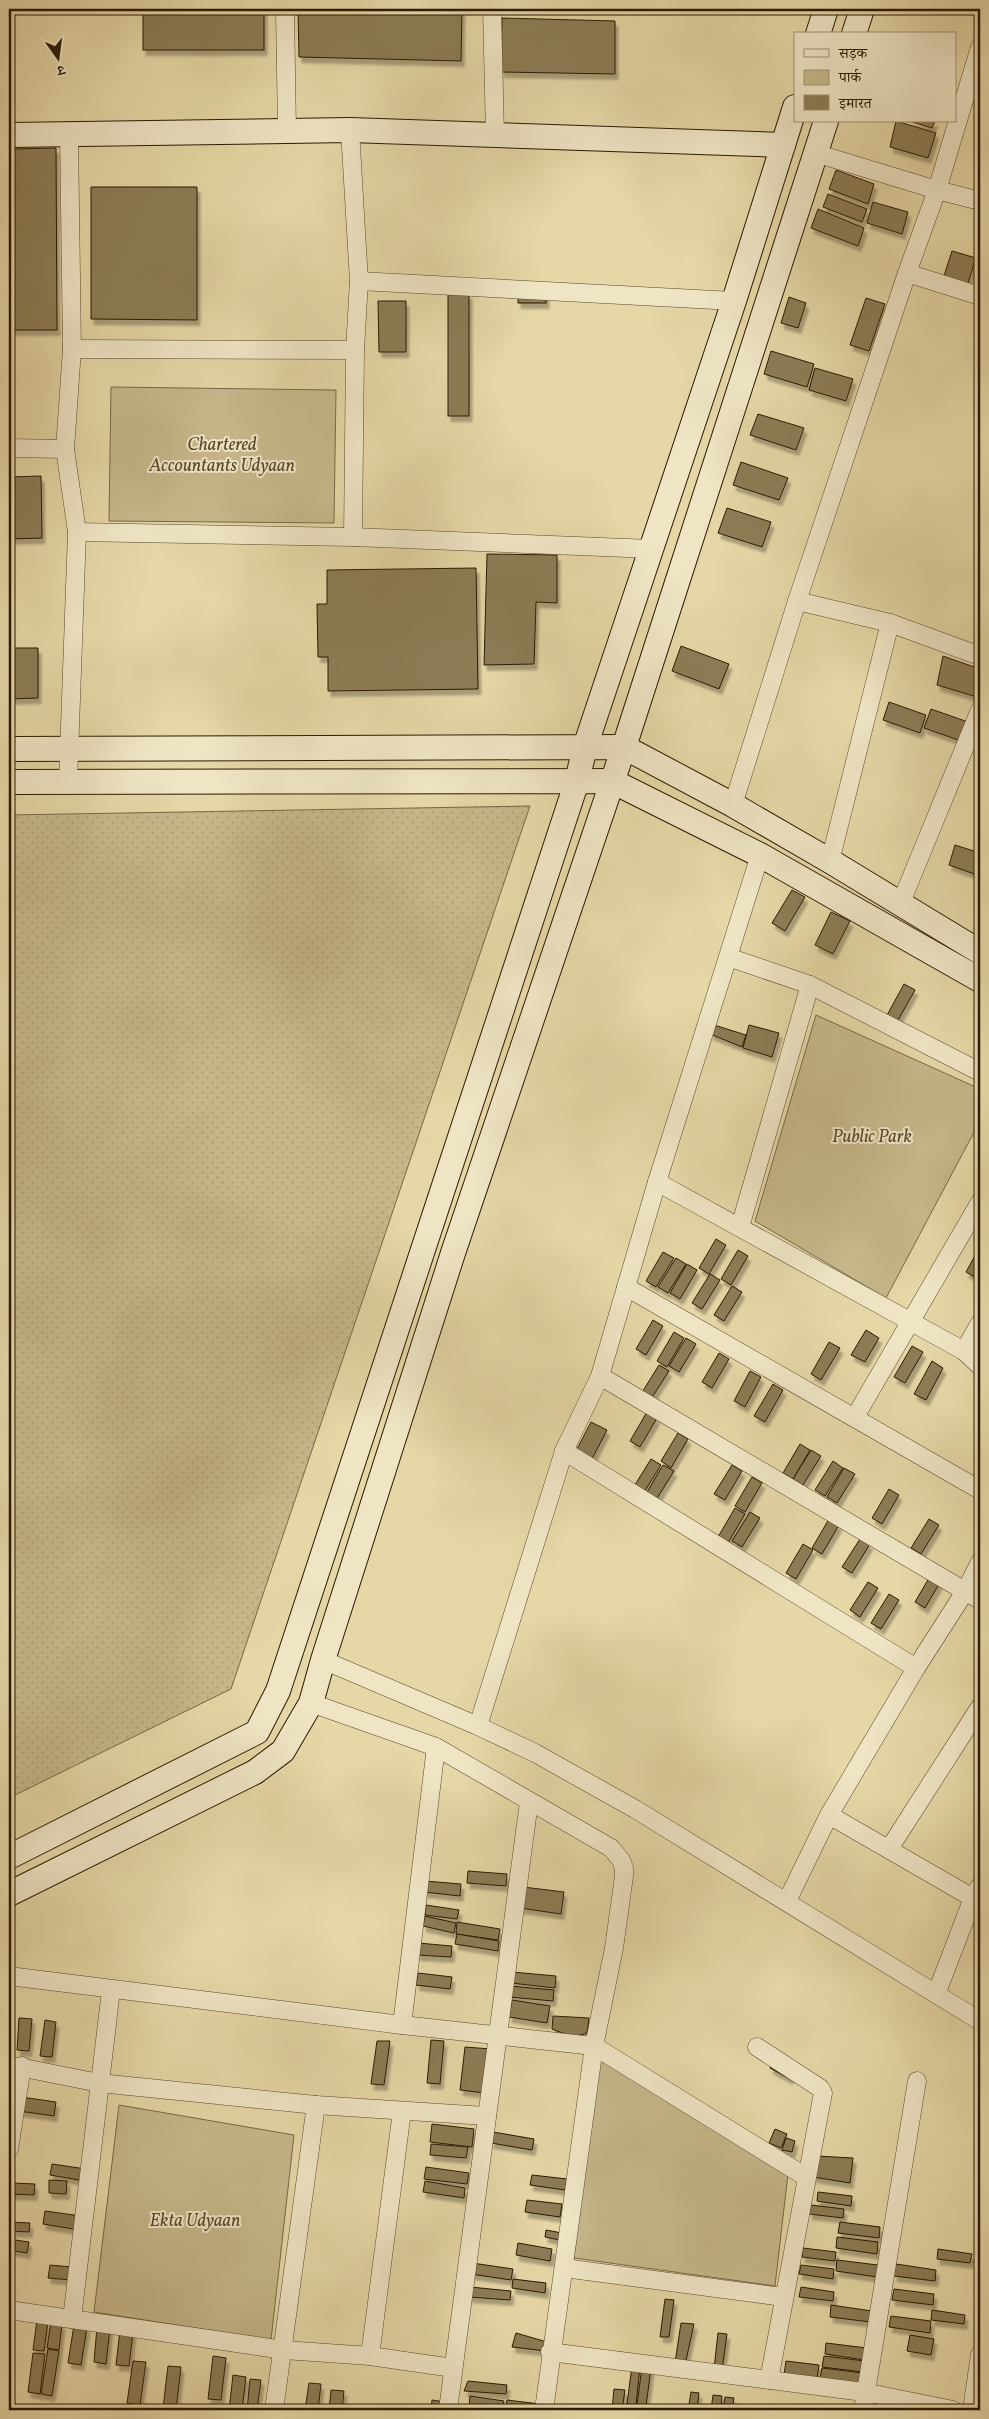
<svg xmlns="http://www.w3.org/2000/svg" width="989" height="2419" font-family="Vollkorn,'Noto Serif Devanagari',serif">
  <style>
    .grass { fill: url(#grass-dots); stroke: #786846 }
    .park { fill: #c6b78a; stroke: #786846 }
    .building { fill: #8c7c57; stroke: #2a1901; filter: url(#shadow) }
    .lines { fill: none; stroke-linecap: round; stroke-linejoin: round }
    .street-casing { stroke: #59482a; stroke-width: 19 }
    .secondary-casing { stroke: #2a1901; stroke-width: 26 }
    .street { stroke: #efe5c5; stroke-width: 18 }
    .secondary { stroke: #efe5c5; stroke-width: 24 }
    .labels { text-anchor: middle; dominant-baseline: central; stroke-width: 4; stroke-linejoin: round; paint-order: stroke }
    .park-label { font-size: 18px; font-style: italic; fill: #59482a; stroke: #efe5c5 }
  </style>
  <defs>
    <pattern id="grass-dots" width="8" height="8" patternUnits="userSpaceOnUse" patternTransform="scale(1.25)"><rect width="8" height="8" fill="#c6b78a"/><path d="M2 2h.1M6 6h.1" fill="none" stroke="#aa9d75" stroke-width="1.8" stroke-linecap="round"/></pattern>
    <filter id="shadow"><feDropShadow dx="3" dy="5.5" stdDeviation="1" flood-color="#0004"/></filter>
  </defs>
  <rect width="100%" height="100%" fill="#e6d7a6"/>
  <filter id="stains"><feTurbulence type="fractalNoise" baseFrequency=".004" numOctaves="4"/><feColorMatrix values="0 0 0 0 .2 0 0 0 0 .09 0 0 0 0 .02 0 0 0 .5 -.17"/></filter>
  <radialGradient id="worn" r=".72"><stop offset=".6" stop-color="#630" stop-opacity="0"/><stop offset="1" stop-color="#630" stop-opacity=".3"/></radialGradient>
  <!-- grass -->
  <polygon class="grass" points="530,806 231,1689 9,1798 9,815"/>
  <!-- park -->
  <g class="park">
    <polygon points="111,387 336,390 334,523 109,521"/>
    <polygon points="816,1015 980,1089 980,1121 886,1298 755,1221"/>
    <polygon points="597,2056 788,2174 775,2286 574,2258"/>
    <polygon points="119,2105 294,2135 271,2340 94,2312"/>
  </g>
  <!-- building -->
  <g class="building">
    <rect x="143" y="9" width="121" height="41"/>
    <polygon points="298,9 462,9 461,61 299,57"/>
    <polygon points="502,18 615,21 615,74 501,72"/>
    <polygon points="896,121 936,133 928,158 890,147"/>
    <polygon points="909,121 935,121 932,128"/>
    <polygon points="56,148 57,330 9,330 9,149"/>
    <polygon points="836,170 874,184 868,204 829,189"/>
    <polygon points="91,187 197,187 197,320 91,319"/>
    <polygon points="828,194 867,209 862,222 823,207"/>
    <polygon points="873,202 908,212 902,234 867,223"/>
    <polygon points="818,209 864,228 858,246 811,228"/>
    <polygon points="952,251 976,258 967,286 943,279"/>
    <rect x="518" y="291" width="28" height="12"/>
    <rect x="448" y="294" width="21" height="122"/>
    <polygon points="789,297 806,303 798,328 781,323"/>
    <polygon points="866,298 885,304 869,351 850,345"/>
    <polygon points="378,301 406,301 406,352 379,352"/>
    <polygon points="771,351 814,364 807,387 764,374"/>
    <polygon points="815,368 853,379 846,401 809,390"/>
    <polygon points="758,414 804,428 796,450 750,435"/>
    <polygon points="741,462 788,478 779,500 733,485"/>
    <polygon points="41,476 42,538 9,539 9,477"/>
    <polygon points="727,508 771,522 762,547 718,533"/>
    <polygon points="487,554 557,555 557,603 536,602 534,664 484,665"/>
    <polygon points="476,568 478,689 328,691 328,657 318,657 317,604 327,604 327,570"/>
    <polygon points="681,646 729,664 719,689 672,671"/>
    <polygon points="9,648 38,648 38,698 9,699"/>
    <polygon points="943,656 980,669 980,689 977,697 937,685"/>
    <polygon points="889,702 926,715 920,733 883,720"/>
    <polygon points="931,709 971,723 964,742 924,728"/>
    <polygon points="955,845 980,853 980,876 949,865"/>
    <polygon points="792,890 805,897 785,931 772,923"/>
    <polygon points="831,912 850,921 833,954 815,945"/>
    <polygon points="904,984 915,990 897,1022 886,1017"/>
    <polygon points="714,1025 746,1035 742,1047 710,1034"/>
    <polygon points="749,1025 779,1033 772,1057 743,1048"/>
    <polygon points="979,1228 980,1228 980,1242 974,1239"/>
    <polygon points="716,1239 726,1245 709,1274 699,1268"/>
    <polygon points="738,1250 748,1256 731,1285 721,1279"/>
    <polygon points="978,1250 980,1251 980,1280 966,1272"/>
    <polygon points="663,1252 674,1258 656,1287 646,1281"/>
    <polygon points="676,1258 686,1264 668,1293 658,1287"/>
    <polygon points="687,1264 697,1270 680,1299 670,1293"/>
    <polygon points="710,1274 720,1280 702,1309 692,1303"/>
    <polygon points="732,1286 742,1292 724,1321 714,1315"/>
    <polygon points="653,1320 663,1326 646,1355 636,1349"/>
    <polygon points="866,1330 879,1338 865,1362 851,1355"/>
    <polygon points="674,1332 684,1338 667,1367 657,1361"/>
    <polygon points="686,1338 696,1344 679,1372 669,1366"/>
    <polygon points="829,1342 840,1348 821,1380 811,1374"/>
    <polygon points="912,1346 923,1352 905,1383 894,1377"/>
    <polygon points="719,1353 729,1359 712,1388 702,1382"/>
    <polygon points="932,1361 943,1368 926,1400 914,1394"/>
    <polygon points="659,1365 669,1371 651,1399 641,1394"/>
    <polygon points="750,1371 761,1377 745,1407 734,1401"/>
    <polygon points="773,1384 783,1390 765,1422 754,1416"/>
    <polygon points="647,1412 657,1418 640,1447 630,1441"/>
    <polygon points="591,1422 607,1430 592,1459 576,1451"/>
    <polygon points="678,1433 688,1439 671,1468 661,1461"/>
    <polygon points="800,1444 810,1450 793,1479 783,1473"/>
    <polygon points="811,1450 821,1456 803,1485 793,1479"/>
    <polygon points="651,1459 661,1465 643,1494 633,1488"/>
    <polygon points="833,1461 843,1468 825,1496 815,1490"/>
    <polygon points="663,1465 674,1471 656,1500 646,1494"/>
    <polygon points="732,1465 742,1471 725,1500 714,1494"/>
    <polygon points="844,1468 855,1474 837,1503 827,1497"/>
    <polygon points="752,1477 762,1483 745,1512 735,1506"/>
    <polygon points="889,1489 899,1495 882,1524 872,1518"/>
    <polygon points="735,1508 745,1514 728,1543 718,1537"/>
    <polygon points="750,1512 760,1518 742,1547 732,1541"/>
    <polygon points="829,1519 839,1525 822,1554 812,1548"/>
    <polygon points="929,1519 939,1525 921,1554 911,1548"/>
    <polygon points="860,1539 870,1544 852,1573 842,1567"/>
    <polygon points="803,1544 813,1550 796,1579 786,1573"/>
    <polygon points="932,1573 942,1579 925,1608 915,1602"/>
    <polygon points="868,1582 878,1588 860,1617 850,1610"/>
    <polygon points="889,1594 899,1600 881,1629 871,1623"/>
    <polygon points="468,1871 507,1874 506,1886 467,1883"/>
    <polygon points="425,1881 461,1884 460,1896 424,1892"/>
    <polygon points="523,1887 564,1892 561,1914 520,1908"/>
    <polygon points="426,1905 459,1910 457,1919 425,1915"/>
    <polygon points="425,1916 456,1923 454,1933 423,1926"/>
    <polygon points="457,1922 500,1929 498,1940 456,1934"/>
    <polygon points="457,1934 499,1941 498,1951 455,1944"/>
    <polygon points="418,1943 452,1946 451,1957 417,1955"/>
    <polygon points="512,1972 556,1976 555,1988 511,1983"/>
    <polygon points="418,1973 452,1977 450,1989 416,1985"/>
    <polygon points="510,1986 554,1990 553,2001 509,1997"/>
    <polygon points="512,2000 550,2006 547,2023 509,2017"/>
    <polygon points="553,2016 589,2018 587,2033 573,2037 552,2029"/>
    <polygon points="19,2018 32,2019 29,2051 17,2050"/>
    <polygon points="45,2020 56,2022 52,2057 40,2056"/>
    <polygon points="431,2040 444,2041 440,2084 427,2083"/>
    <polygon points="377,2041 390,2041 384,2085 371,2084"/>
    <polygon points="465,2047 491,2049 485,2093 460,2090"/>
    <polygon points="773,2062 793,2074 790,2079 770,2068"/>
    <polygon points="21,2097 56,2102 54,2116 19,2111"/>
    <polygon points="432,2124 474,2129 472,2147 430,2142"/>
    <polygon points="775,2129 787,2134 781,2148 769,2143"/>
    <polygon points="493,2132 534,2139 532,2150 491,2143"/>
    <polygon points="786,2138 795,2141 792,2152 782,2150"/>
    <polygon points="431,2144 468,2147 466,2158 430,2155"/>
    <polygon points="816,2156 853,2158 850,2183 813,2177"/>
    <polygon points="52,2164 86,2169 85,2181 50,2175"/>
    <polygon points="426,2167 469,2173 467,2184 424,2179"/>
    <polygon points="532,2175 567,2179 565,2190 530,2185"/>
    <polygon points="49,2180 67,2181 66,2194 49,2193"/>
    <polygon points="425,2181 465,2188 464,2198 423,2192"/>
    <polygon points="12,2183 35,2184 34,2195 11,2194"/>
    <polygon points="818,2192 852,2196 851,2206 817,2201"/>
    <polygon points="527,2200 562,2204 560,2217 525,2212"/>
    <polygon points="811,2205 844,2209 843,2218 809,2214"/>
    <polygon points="45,2211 81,2216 79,2230 43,2224"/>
    <polygon points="9,2222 30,2223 29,2232 9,2231"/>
    <polygon points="840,2222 880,2227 879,2238 838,2233"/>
    <polygon points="546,2230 562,2233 560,2240 545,2237"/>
    <polygon points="837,2237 878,2242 877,2254 836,2248"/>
    <polygon points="9,2239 29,2242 27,2253 9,2250"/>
    <polygon points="518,2243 552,2249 550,2261 516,2255"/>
    <polygon points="803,2248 836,2252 835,2261 802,2257"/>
    <polygon points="938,2249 972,2254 970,2263 937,2259"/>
    <polygon points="837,2260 878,2265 877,2277 836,2271"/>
    <polygon points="472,2263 513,2269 511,2280 471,2274"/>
    <polygon points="896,2264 936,2270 935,2281 894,2276"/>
    <polygon points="50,2265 72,2267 71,2280 48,2278"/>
    <polygon points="801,2265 834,2269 833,2279 799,2274"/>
    <polygon points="513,2279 546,2283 545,2293 512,2288"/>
    <polygon points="470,2287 511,2291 510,2300 469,2297"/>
    <polygon points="801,2287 834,2292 833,2301 799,2297"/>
    <polygon points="894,2289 934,2294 933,2305 892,2300"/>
    <polygon points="665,2299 674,2300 669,2337 660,2337"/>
    <polygon points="831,2305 872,2311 871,2322 830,2317"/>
    <polygon points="932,2310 965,2315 964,2324 931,2320"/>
    <polygon points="891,2316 931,2321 930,2333 889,2327"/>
    <polygon points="37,2320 48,2322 44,2351 33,2350"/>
    <polygon points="51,2323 62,2324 59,2350 47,2348"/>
    <polygon points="681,2323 694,2324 685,2365 675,2363"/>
    <polygon points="74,2325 87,2327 81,2365 68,2363"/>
    <polygon points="97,2327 110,2328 106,2364 94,2362"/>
    <polygon points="120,2330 133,2332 129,2366 116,2365"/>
    <polygon points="516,2333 547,2342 546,2351 512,2347"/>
    <polygon points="718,2333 727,2334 722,2370 714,2369"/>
    <polygon points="910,2335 934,2339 931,2355 907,2351"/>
    <polygon points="826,2343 867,2348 865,2360 825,2354"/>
    <polygon points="48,2349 59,2351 52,2396 41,2394"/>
    <polygon points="33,2353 45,2354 40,2394 28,2392"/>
    <polygon points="213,2356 226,2358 221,2400 208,2399"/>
    <polygon points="824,2356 865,2361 863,2372 822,2367"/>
    <polygon points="133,2361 146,2362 140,2405 127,2403"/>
    <polygon points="786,2361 819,2365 817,2379 784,2375"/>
    <polygon points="168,2366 181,2367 176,2410 163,2408"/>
    <polygon points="632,2366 640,2367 636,2405 627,2404"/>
    <polygon points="642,2367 651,2368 646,2406 637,2405"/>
    <polygon points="822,2368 863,2373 861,2384 820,2379"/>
    <polygon points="233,2375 246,2377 242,2410 229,2410"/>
    <polygon points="250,2379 261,2380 257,2410 247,2410"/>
    <polygon points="468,2381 507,2385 506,2394 464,2391"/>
    <polygon points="309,2383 321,2384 318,2410 305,2410"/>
    <polygon points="614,2389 625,2390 622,2410 612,2410"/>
    <polygon points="331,2390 344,2391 342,2410 329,2410"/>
    <polygon points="691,2392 699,2393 697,2410 688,2410"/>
    <polygon points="713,2395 722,2396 721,2410 711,2410"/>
    <polygon points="470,2396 504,2401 502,2410 469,2406"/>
    <polygon points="725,2397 734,2398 732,2410 723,2410"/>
    <polygon points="432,2400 445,2402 444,2410 431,2410"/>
    <polygon points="507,2400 540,2404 539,2410 505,2409"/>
  </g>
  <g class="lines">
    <!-- street casing -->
    <g class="street-casing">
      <g id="street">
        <polyline points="285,9 287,131"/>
        <polyline points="492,9 495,135"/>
        <polyline points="350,130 359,281 355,350 353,537"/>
        <polyline points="815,153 937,190 980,201"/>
        <polyline points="907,273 980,296"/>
        <polyline points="359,281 734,301"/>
        <polyline points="72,349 355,350"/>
        <polyline points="9,448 65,449"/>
        <polyline points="77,532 353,537 652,549"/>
        <polyline points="797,601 890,623 980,656"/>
        <polyline points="68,782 77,532 65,449 72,349 69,134"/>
        <polyline points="733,805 797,601 907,273 937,190 980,47"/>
        <polyline points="830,861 890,623"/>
        <polyline points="900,905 980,710"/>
        <polyline points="728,957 810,985 980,1072"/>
        <polyline points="657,1182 964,1351 980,1366"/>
        <polyline points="740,1227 810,985"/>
        <polyline points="626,1287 980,1490"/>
        <polyline points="964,1351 980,1323"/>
        <polyline points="600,1376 980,1600"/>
        <polyline points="855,1417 980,1202"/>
        <polyline points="564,1451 916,1668"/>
        <polyline points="323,1660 478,1726 535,1753 635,1809 980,2021"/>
        <polyline points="311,1703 436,1747 611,1848 621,1860 624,1868 624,1876 614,1948 594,2046 544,2410"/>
        <polyline points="478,1726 564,1451 600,1376 657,1182 760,855"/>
        <polyline points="829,1815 973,1898"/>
        <polyline points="889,1849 980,1707"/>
        <polyline points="787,1901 829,1815 916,1668 966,1590 980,1562"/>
        <polyline points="9,1976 402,2025 594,2046 806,2177"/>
        <polyline points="937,1992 973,1898 980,1886"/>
        <polyline points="402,2025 436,1747"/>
        <polyline points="757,2047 820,2088 823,2093 769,2380"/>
        <polyline points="9,2065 99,2083 316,2105 486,2116"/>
        <polyline points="9,2149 22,2066"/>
        <polyline points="564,2268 783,2297"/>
        <polyline points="9,2310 284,2350 370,2356 453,2368"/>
        <polyline points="72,2319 111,1990"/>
        <polyline points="550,2352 864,2392 953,2410"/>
        <polyline points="370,2356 402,2111"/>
        <polyline points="274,2410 316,2105"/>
        <polyline points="448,2410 529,1802"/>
        <polyline points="863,2410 917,2081"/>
        <polyline points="972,2410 980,2354"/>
      </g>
    </g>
    <!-- secondary casing -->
    <g class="secondary-casing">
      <g id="secondary">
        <polyline points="818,34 826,9"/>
        <polyline points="854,34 862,9"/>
        <polyline points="9,135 350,130 783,145"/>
        <polyline points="9,749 624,747 733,805 830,861 980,952"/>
        <polyline points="9,782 612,781 760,855 980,980"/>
        <polyline points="9,1857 257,1732 278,1691 577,781 585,747 734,301 795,107"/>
        <polyline points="9,1894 255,1772 283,1751 311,1703 323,1660 453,1253 624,747 826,121"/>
      </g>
    </g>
    <!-- street -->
    <use href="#street" class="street"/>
    <!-- secondary -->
    <use href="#secondary" class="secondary"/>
  </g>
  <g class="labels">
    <!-- park labels -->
    <g class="park-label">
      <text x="222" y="445">Chartered<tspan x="222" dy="21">Accountants Udyaan</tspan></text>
      <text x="872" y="1137">Public Park</text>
      <text x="195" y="2221">Ekta Udyaan</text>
    </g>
  </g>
  <!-- margin -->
  <rect width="989" height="2419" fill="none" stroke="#e6d7a6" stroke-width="30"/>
  <rect x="10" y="10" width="969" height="2399" fill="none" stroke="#2a1901" stroke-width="2.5"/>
  <rect x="15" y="15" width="959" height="2389" fill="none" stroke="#2a1901"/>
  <!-- legend -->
  <rect x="794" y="32" width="162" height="90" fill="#efe5c5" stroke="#a09377"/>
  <rect x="804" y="49" width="25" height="8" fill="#efe5c5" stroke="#a09377"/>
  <text x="839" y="58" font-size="15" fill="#2a1901">सड़क</text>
  <rect x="804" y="70" width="25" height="15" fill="#c6b78a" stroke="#a09377"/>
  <text x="839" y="82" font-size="15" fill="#2a1901">पार्क</text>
  <rect x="804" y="95" width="25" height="15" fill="#8c7c57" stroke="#a09377"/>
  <text x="839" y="108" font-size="15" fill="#2a1901">इमारत</text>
  <!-- north arrow -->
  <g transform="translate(58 58) rotate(166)" stroke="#efe5c5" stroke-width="4" paint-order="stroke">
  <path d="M0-4L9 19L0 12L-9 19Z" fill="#2a1901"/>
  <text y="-8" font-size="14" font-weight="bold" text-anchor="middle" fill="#2a1901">उ</text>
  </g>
  <rect width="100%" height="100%" filter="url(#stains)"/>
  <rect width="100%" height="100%" fill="url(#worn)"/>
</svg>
